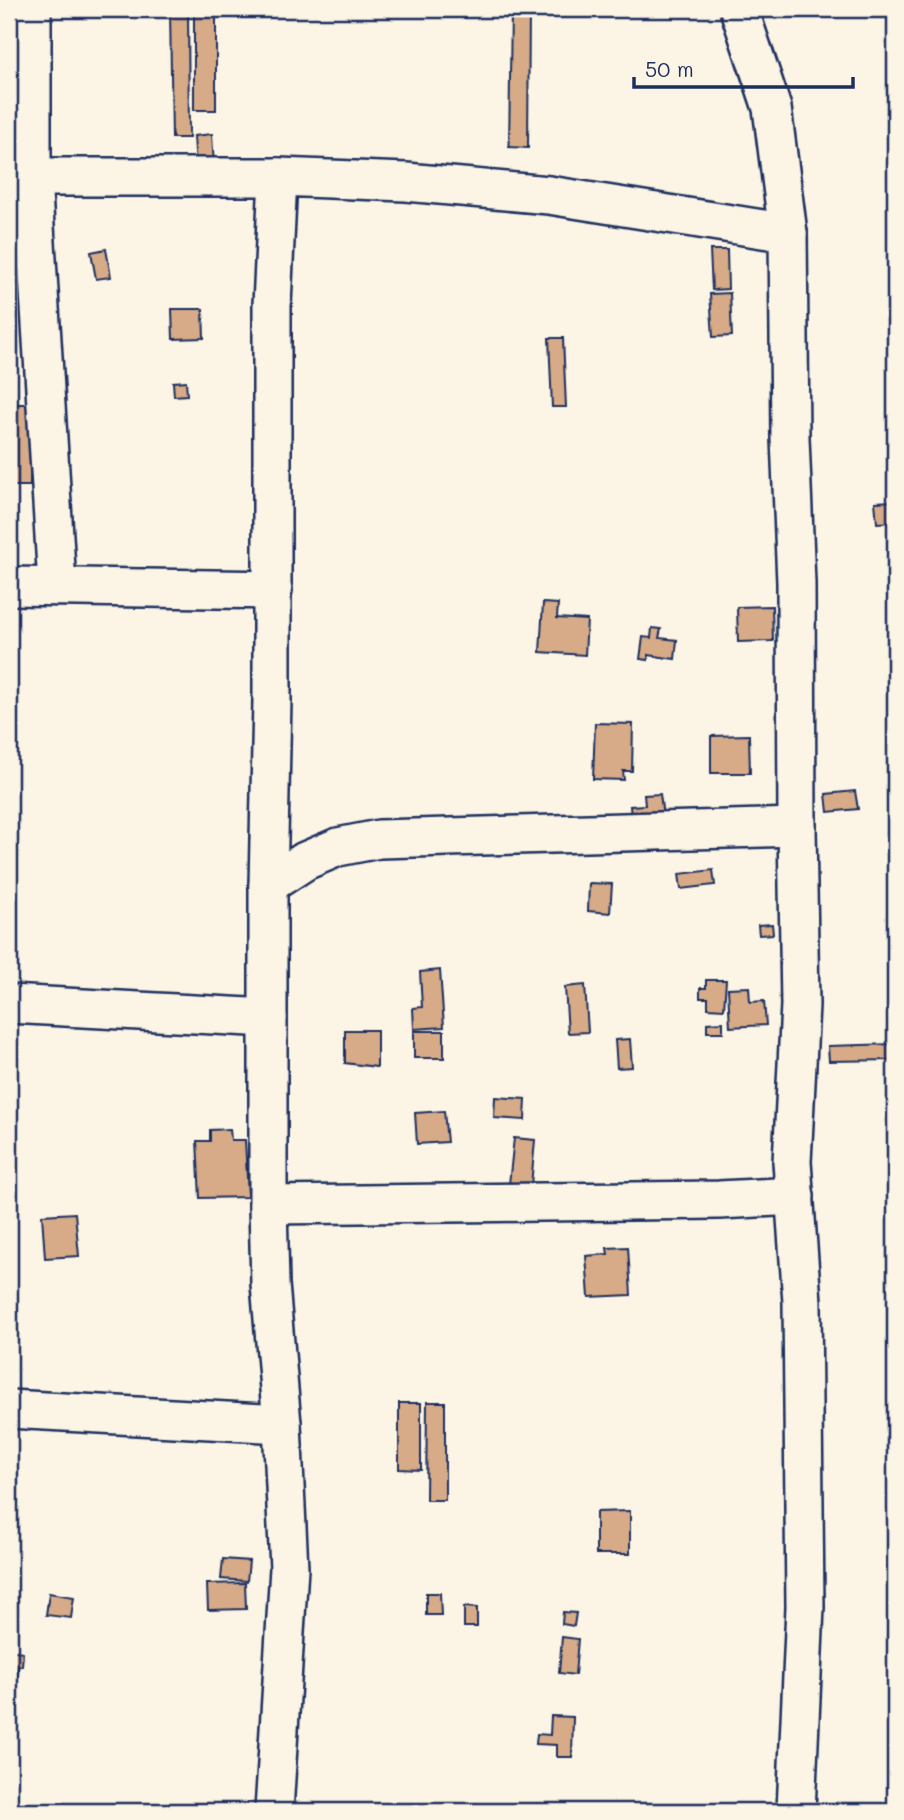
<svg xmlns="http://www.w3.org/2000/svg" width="904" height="1820" font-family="Mali,sans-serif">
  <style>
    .building { fill: #d7ab88; stroke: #1b2f5e; stroke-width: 2 }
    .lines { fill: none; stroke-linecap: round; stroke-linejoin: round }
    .minor-casing { stroke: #1b2f5e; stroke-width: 42 }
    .minor { stroke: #fcf5e5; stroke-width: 37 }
  </style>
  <rect width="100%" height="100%" fill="#fcf5e5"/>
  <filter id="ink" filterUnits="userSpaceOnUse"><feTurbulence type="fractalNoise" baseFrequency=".0143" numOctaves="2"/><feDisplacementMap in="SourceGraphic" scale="14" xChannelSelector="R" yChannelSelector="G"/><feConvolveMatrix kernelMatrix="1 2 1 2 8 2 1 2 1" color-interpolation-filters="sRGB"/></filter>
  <g filter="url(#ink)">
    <!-- building -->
    <g class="building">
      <polygon points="170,9 188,9 189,138 172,138"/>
      <rect x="194" y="9" width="22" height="101"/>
      <polygon points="465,9 503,9 503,13"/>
      <polygon points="511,9 529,9 528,148 509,147"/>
      <polygon points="212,134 214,166 196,167 194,136"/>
      <polygon points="106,249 111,277 96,279 91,252"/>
      <polygon points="710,250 727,250 728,289 712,290"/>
      <polygon points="730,293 732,336 713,337 710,294"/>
      <polygon points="172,309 203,309 204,338 173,339"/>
      <polygon points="549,338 563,338 566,407 552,407"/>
      <polygon points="186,381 187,395 174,396 173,382"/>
      <polygon points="9,404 31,404 30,486 9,486"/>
      <polygon points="895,501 895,522 877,523 875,502"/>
      <polygon points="543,603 558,604 557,618 587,620 585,655 540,652"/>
      <polygon points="772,606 773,641 738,642 737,607"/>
      <polygon points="652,628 661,629 659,638 677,640 675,659 648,655 648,660 640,659 643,637 651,638"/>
      <polygon points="595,723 633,724 632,771 623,771 624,780 593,779"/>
      <polygon points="749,735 750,773 711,773 711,736"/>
      <polygon points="855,791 858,809 828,812 826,794"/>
      <polygon points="660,794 664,823 632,827 630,806 645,805 644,795"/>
      <polygon points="713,870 715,885 681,889 679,874"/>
      <polygon points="589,883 612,884 610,913 588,911"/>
      <polygon points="772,924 773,934 759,935 758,925"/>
      <polygon points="440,970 444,1027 414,1029 413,1008 422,1007 420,972"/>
      <polygon points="706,980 726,980 724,1009 708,1008 708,998 700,998 700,988 706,988"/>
      <polygon points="585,985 588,1032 568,1033 565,987"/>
      <polygon points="749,987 750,1002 764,1001 766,1025 730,1027 728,988"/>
      <polygon points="723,1022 723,1032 707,1032 707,1023"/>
      <polygon points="345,1030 377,1030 377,1067 345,1063"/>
      <rect x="414" y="1031" width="30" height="27"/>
      <polygon points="630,1039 632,1067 617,1068 615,1040"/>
      <polygon points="895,1044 895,1060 829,1061 828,1046"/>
      <polygon points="495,1097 526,1099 525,1120 494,1118"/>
      <polygon points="444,1111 447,1142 417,1144 415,1113"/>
      <polygon points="230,1129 231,1140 245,1140 248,1197 200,1198 197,1141 210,1141 210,1130"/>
      <polygon points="514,1138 535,1140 531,1186 509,1184"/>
      <polygon points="75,1213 79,1256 45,1258 42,1215"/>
      <polygon points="628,1247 631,1295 589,1297 586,1256 608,1254 607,1248"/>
      <polygon points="427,1402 445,1402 445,1500 426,1500"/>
      <polygon points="399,1403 421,1403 421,1470 399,1469"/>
      <polygon points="630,1511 630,1554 596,1554 596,1512"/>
      <polygon points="223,1559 249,1561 247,1581 221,1579"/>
      <polygon points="245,1583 246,1609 208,1610 207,1584"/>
      <polygon points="49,1593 74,1597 71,1618 46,1615"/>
      <polygon points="426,1593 440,1593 441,1615 426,1615"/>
      <polygon points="464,1607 477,1608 477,1627 464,1627"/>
      <polygon points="563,1612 576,1613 574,1626 562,1624"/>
      <polygon points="562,1637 578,1639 575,1675 559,1673"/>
      <polygon points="9,1650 23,1652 22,1666 18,1666 16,1687 9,1687"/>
      <polygon points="551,1716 573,1717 572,1757 557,1757 557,1745 536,1744 537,1734 550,1735"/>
    </g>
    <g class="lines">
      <!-- minor casing -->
      <g class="minor-casing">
        <g id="minor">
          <polyline points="32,9 32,177 57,585"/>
          <polyline points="739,9 772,108 788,233 790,438 796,583 797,827 800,1005 792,1162 802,1302 805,1607 796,1811"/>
          <polyline points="9,177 278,177"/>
          <polyline points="9,586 273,590"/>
          <polyline points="268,885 305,861 338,847 379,839 797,827"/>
          <polyline points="9,1004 268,1018"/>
          <polyline points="268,1205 719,1200 795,1196"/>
          <polyline points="9,1409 282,1424"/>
          <polyline points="274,1811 289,1568 282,1424 270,1284 268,1205 268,885 272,700 272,305 278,177 406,182 549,195 788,233"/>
        </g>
      </g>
      <!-- minor -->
      <use href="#minor" class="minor"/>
    </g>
  </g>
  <!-- margin -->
  <rect width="904" height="1820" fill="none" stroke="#fcf5e5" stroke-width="35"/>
  <rect x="18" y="18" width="869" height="1785" fill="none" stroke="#1b2f5e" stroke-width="2.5" filter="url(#ink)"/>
  <!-- scale -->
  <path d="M634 77v10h219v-10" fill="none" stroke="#1b2f5e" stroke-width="3.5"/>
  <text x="645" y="77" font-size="21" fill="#1b2f5e" stroke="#fcf5e5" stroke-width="5" paint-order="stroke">50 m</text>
</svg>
